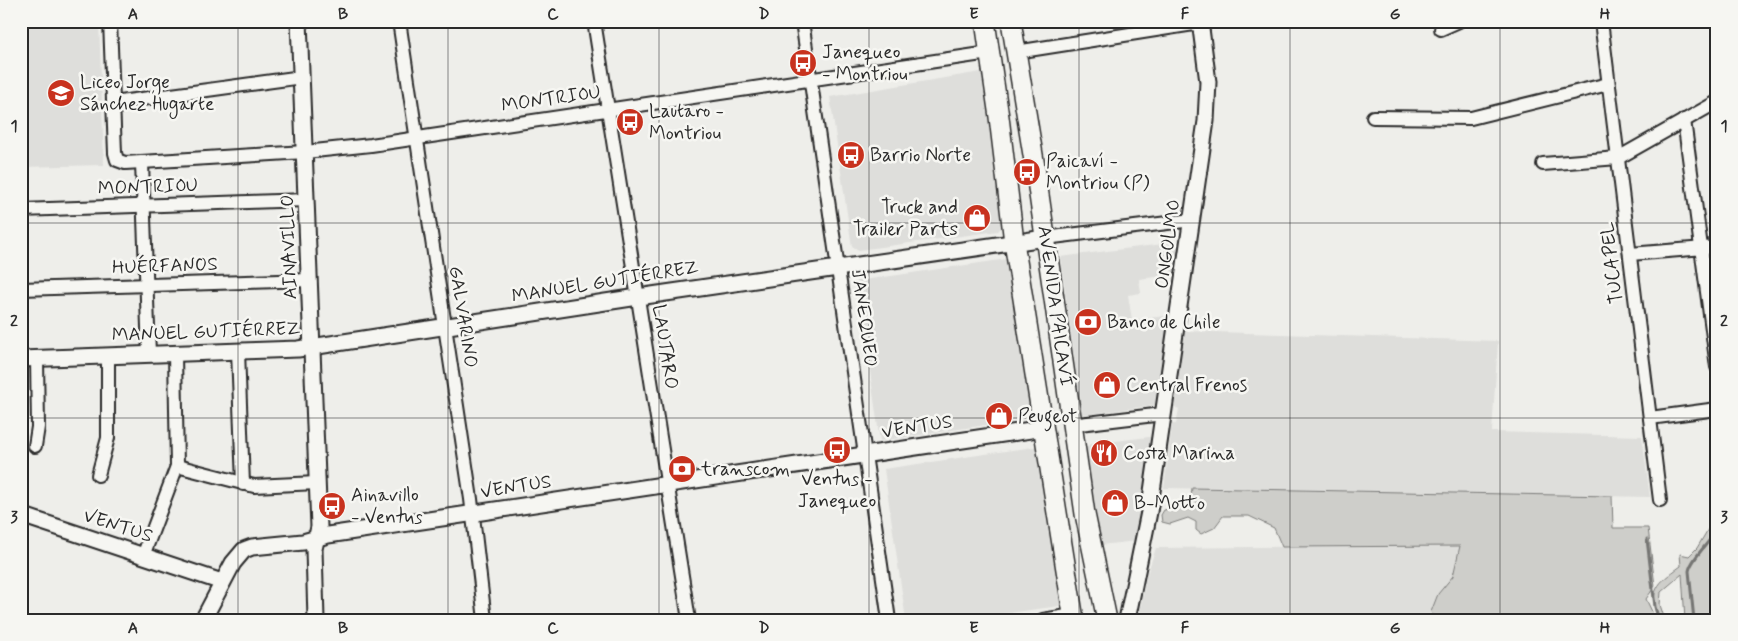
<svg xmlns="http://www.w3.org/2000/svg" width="1738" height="641" font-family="Mynerve,sans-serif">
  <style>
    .built { fill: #dededb }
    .green { fill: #cececa; stroke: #7c7c7a }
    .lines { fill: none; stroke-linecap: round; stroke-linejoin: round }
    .stream { stroke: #757573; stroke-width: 3 }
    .minor-casing { stroke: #2b2b2b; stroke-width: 16 }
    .tertiary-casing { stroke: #2b2b2b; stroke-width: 19 }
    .primary-casing { stroke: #2b2b2b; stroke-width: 22 }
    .minor { stroke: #f6f6f2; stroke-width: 12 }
    .tertiary { stroke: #f6f6f2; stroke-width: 15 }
    .primary { stroke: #f6f6f2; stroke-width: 19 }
    .grid { fill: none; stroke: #2b2b2b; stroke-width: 1; stroke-opacity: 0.55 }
    .labels { text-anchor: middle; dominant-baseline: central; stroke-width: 5; stroke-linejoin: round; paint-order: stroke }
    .poi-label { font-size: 19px; fill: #2b2b2b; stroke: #f6f6f2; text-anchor: start }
    .street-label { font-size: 19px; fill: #2b2b2b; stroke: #f6f6f2 }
    .neatline { fill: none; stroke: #2b2b2b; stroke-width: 2 }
    .grid-label { font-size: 16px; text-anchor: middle; font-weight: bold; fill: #2b2b2b }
  </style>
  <rect width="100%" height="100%" fill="#eeeeea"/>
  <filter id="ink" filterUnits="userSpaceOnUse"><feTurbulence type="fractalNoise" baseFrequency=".02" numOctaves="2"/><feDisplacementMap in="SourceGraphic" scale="10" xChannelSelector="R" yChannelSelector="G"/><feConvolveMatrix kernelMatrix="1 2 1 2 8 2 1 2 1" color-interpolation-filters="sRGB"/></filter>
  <g filter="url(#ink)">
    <!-- built -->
    <g class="built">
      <polygon points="21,21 99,21 104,165 21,167"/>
      <polygon points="981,72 1005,224 998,231 859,250 852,247 830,97"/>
      <polygon points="1179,242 1182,244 1179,274 1139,279 1141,293 1128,295 1132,320 1174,315 1161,401 1157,405 1082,415 1060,257"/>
      <polygon points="1007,259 1032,418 880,441 857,281"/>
      <polygon points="1185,331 1498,341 1492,432 1642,436 1650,497 1164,488 1172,424 1176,424 1179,409 1173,406"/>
      <polygon points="1149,437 1153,438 1142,520 1136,541 1101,545 1086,448 1090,444"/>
      <polygon points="1040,446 1067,605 958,620 906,620 884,469"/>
      <polygon points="1474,545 1457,620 1138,620 1146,577 1156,548"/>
    </g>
    <!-- green -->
    <g class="green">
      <polygon points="1717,265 1717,317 1710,266"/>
      <polygon points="1192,488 1612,496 1613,528 1648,528 1655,586 1646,599 1656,620 1437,620 1431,612 1438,594 1453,576 1460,546 1282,547 1274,528 1249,516 1223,516 1214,528 1201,534 1196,530 1196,522 1188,518 1170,524 1162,522 1161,515 1164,510 1190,504"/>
      <path d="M 1717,514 L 1717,620 L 1685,620 L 1682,574 L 1661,592 L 1660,605 L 1665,620 L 1657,620 C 1650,589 1656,584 1681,566 L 1680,554 L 1689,556 L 1697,548 Z"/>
    </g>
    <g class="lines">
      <!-- stream -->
      <g class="stream">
        <polyline points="1647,539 1655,607 1659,620"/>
        <path d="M 1694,620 L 1689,571 C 1691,559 1710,542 1717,530"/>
      </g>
      <!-- minor casing -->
      <g class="minor-casing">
        <g id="minor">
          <polyline points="110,21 115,153 117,160 125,163 305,152 371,145 989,53"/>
          <polyline points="399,21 471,499 485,620"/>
          <polyline points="594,21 689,620"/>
          <polyline points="802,21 889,620"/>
          <polyline points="1601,21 1660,500"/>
          <polyline points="1441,29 1459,21"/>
          <polyline points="1016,52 1200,23"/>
          <polyline points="113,103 302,77"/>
          <polyline points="1373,117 1471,118 1608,84"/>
          <polyline points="1684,120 1717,367"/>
          <polyline points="142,163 149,354"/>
          <polyline points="1543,164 1618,158 1717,102"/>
          <polyline points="21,210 307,200"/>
          <polyline points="1045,238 1192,220"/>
          <polyline points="1630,254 1717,247"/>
          <polyline points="21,289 310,280"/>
          <polyline points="238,351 243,484"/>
          <polyline points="1650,418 1717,409"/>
          <polyline points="1071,425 1163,414"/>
          <polyline points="35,446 38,427 37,358"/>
          <polyline points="177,466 254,486 317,483"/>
          <polyline points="98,475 108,438 108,356"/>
          <polyline points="143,556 177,466 175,354"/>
          <polyline points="1043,620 1073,615"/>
        </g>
      </g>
      <!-- tertiary casing -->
      <g class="tertiary-casing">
        <g id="tertiary">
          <polyline points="299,21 319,527 314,549 316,620"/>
          <polyline points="21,359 298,349 638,297 1045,238"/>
          <polyline points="21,515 222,582"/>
          <polyline points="203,620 233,563 244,550 252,547 303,542 328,535 1044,428"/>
          <polyline points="1127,620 1149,512 1206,121 1208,82 1200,21"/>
        </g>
      </g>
      <!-- primary casing -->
      <g class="primary-casing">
        <g id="primary">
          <polyline points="985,21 999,117 1014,242 1074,620"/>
          <polyline points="1011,21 1035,167 1085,514 1107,620"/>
        </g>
      </g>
      <!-- minor -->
      <use href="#minor" class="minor"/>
      <!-- tertiary -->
      <use href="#tertiary" class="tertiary"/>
      <!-- primary -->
      <use href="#primary" class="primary"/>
    </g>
  </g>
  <!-- grid -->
  <path class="grid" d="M 238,21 L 238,620M 448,21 L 448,620M 659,21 L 659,620M 869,21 L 869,620M 1079,21 L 1079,620M 1290,21 L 1290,620M 1500,21 L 1500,620M 21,223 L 1717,223M 21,418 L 1717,418"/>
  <!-- icons -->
  <defs>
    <g id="bus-disc" transform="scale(1.4375)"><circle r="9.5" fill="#c8321e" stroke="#f6f6f2"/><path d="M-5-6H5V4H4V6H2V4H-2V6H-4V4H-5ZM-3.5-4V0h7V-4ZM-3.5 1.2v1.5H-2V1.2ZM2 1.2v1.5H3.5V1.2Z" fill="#fff"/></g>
    <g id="school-disc" transform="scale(1.4375)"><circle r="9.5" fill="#c8321e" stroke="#f6f6f2"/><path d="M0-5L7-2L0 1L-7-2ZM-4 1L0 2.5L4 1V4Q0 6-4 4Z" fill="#fff"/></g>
    <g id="shop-disc" transform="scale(1.4375)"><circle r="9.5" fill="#c8321e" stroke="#f6f6f2"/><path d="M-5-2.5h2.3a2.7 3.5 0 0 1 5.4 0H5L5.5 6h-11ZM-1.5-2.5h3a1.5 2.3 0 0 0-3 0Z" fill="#fff"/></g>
    <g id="bank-disc" transform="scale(1.4375)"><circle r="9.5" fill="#c8321e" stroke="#f6f6f2"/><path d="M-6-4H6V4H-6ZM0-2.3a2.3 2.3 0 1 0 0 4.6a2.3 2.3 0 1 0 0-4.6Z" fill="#fff"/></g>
    <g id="restaurant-disc" transform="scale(1.4375)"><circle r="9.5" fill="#c8321e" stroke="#f6f6f2"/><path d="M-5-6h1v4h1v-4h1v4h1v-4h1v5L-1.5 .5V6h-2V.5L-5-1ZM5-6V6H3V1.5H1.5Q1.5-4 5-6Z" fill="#fff"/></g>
  </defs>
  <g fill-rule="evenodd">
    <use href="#bus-disc" x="803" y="63"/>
    <use href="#school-disc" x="61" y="93"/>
    <use href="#bus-disc" x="630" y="122"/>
    <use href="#bus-disc" x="851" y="155"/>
    <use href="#bus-disc" x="1027" y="172"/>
    <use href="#shop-disc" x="977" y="218"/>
    <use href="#bank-disc" x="1088" y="322"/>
    <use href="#shop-disc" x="1107" y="385"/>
    <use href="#shop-disc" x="999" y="416"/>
    <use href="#bus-disc" x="837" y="450"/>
    <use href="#restaurant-disc" x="1104" y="453"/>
    <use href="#bank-disc" x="682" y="469"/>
    <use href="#shop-disc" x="1115" y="503"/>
    <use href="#bus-disc" x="332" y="506"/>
  </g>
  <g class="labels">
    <!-- poi labels -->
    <g class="poi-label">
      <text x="822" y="52">Janequeo<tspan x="822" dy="22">- Montriou</tspan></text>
      <text x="80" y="82">Liceo Jorge<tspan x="80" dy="22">Sánchez Hugarte</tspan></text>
      <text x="649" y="111">Lautaro -<tspan x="649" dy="22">Montriou</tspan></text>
      <text x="870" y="155">Barrio Norte</text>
      <text x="1046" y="161">Paicaví -<tspan x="1046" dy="22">Montriou (P)</tspan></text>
      <text x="958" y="207" text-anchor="end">Truck and<tspan x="958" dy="22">Trailer Parts</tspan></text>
      <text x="1107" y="322">Banco de Chile</text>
      <text x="1126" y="385">Central Frenos</text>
      <text x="1018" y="416">Peugeot</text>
      <text x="1123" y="453">Costa Marina</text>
      <text x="701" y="469">transcom</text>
      <text x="837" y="479" text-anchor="middle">Ventus -<tspan x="837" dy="22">Janequeo</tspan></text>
      <text x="351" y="495">Ainavillo<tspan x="351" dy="22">- Ventus</tspan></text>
      <text x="1134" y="503">B-Motto</text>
    </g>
    <!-- street labels -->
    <g class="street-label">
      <text transform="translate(551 99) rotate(-8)">MONTRIOU</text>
      <text transform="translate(148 187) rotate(-2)">MONTRIOU</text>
      <text transform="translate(1168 244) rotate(-82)">ONGOLMO</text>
      <text transform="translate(289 247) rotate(-92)">AINAVILLO</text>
      <text transform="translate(1612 263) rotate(-97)">TUCAPEL</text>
      <text transform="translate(165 266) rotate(-2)">HUÉRFANOS</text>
      <text transform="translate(605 282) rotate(-9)">MANUEL GUTIÉRREZ</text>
      <text transform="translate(1055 306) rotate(82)">AVENIDA PAICAVÍ</text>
      <text transform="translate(463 317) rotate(81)">GALVARINO</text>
      <text transform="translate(864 318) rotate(82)">JANEQUEO</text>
      <text transform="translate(206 332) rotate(-2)">MANUEL GUTIÉRREZ</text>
      <text transform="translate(665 347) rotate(81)">LAUTARO</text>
      <text transform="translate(917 427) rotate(-9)">VENTUS</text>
      <text transform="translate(516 487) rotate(-9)">VENTUS</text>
      <text transform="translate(118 526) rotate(18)">VENTUS</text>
    </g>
  </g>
  <!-- margin -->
  <rect width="1738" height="641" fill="none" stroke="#f6f6f2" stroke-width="55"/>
  <rect x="28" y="28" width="1682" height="586" class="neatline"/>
  <g class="grid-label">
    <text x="133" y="19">A</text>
    <text x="343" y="19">B</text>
    <text x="553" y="19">C</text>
    <text x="764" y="19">D</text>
    <text x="974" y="19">E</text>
    <text x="1185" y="19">F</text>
    <text x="1395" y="19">G</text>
    <text x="1605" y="19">H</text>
    <text x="14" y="131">1</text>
    <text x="1724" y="131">1</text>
    <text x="14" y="326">2</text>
    <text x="1724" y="326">2</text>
    <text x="14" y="522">3</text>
    <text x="1724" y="522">3</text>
    <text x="133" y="633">A</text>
    <text x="343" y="633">B</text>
    <text x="553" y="633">C</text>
    <text x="764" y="633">D</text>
    <text x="974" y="633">E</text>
    <text x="1185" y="633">F</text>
    <text x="1395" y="633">G</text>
    <text x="1605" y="633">H</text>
  </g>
</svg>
